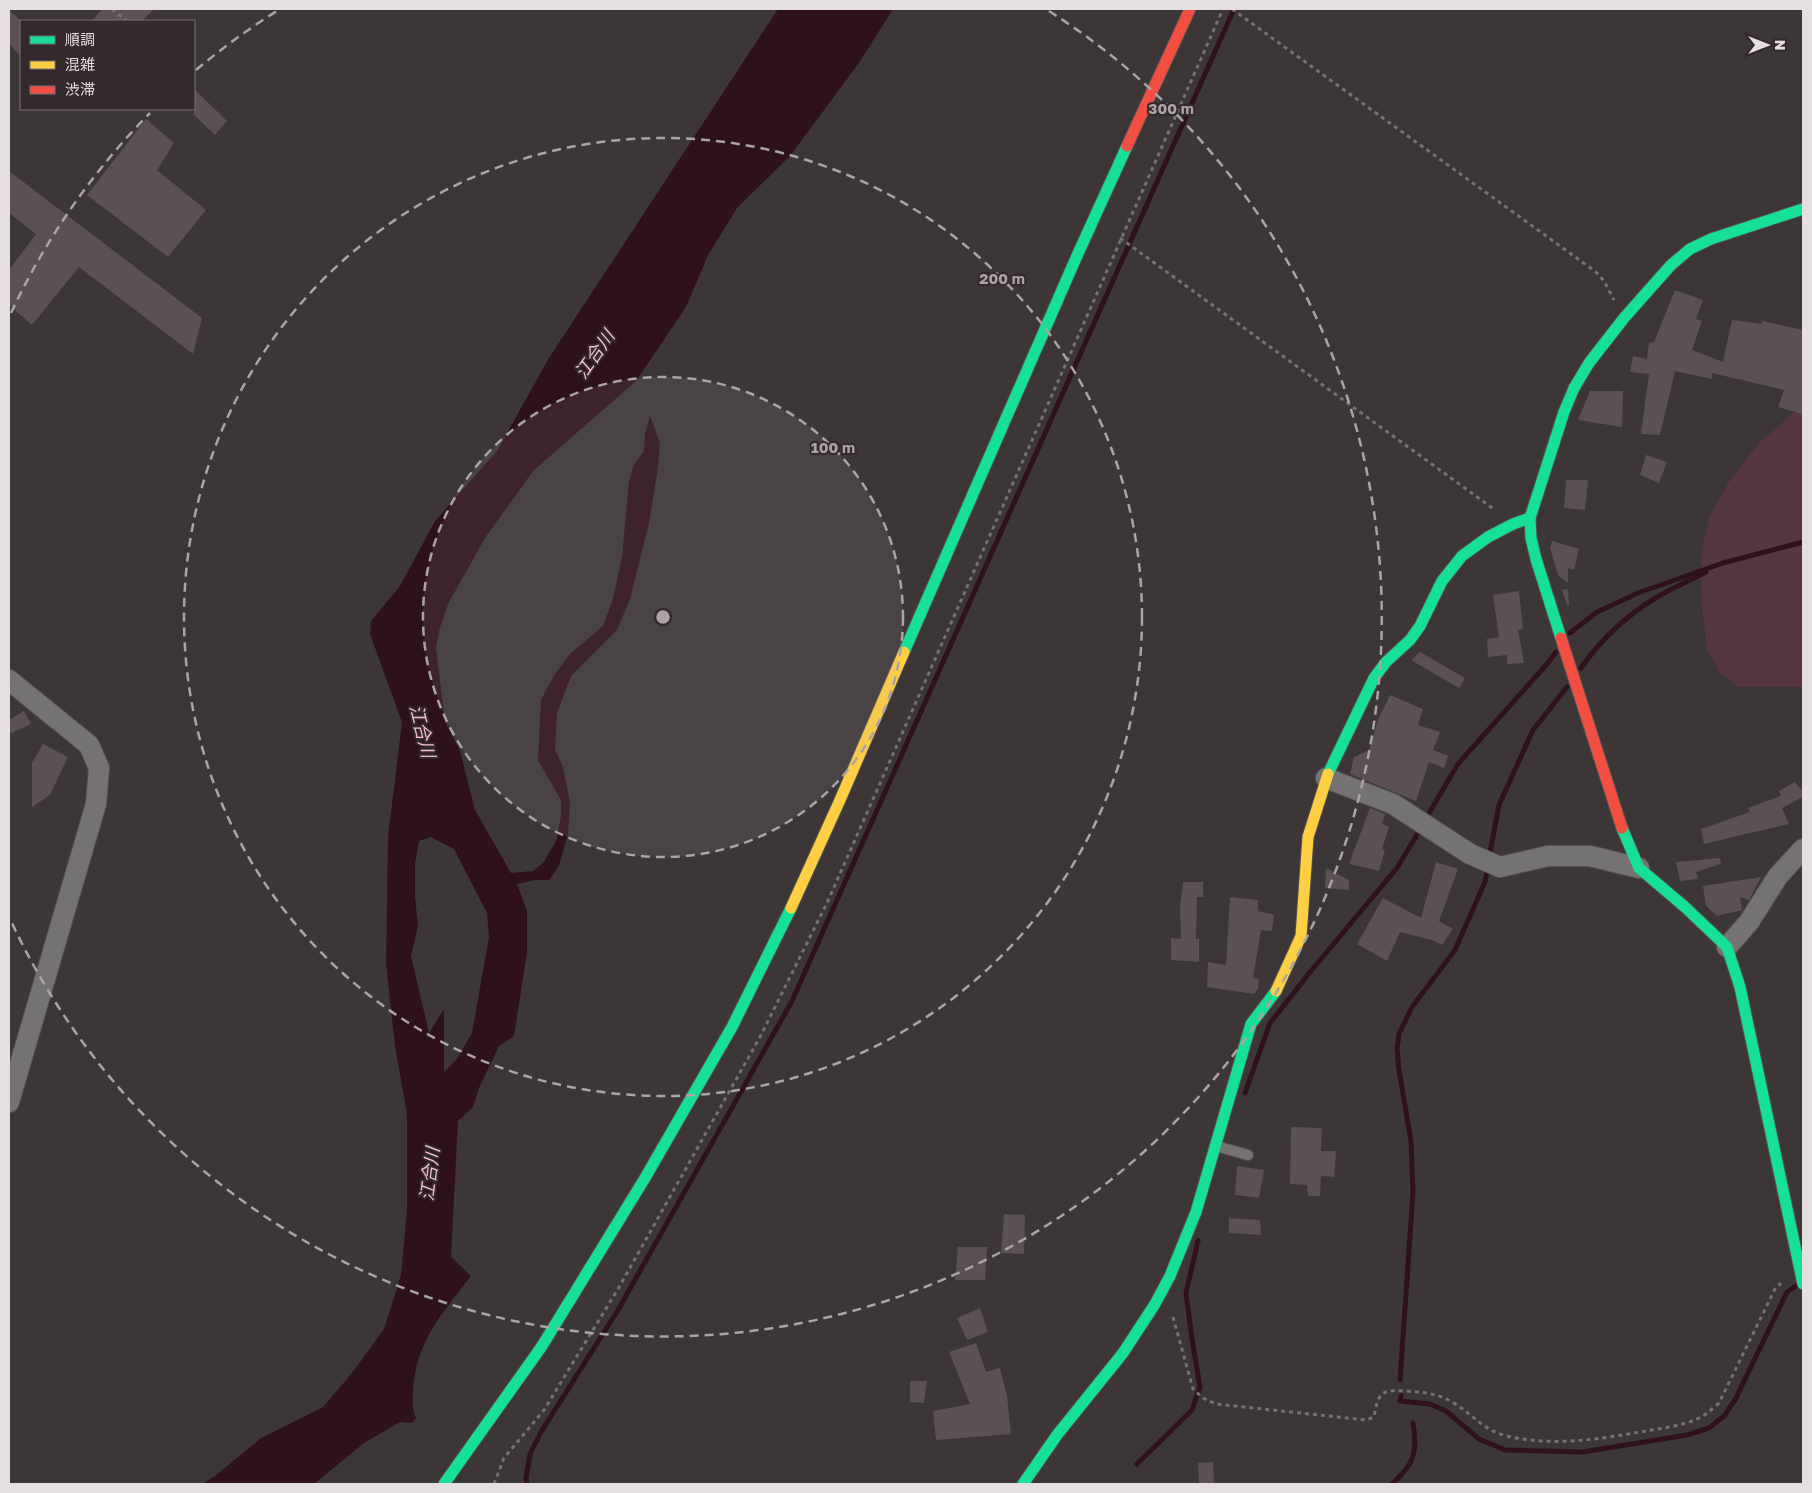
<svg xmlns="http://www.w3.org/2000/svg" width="1812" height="1493" font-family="'Golos Text','Noto Sans JP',sans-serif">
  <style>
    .green { fill: #563741 }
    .water { fill: #2f111c; fill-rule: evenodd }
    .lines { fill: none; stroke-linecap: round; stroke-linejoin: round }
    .stream { stroke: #2f111c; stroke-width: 5 }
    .building { fill: #5b5054 }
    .lane-casing { stroke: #565253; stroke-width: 12 }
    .street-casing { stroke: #565253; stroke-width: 22 }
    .fast-casing { stroke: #565253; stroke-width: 13 }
    .slow-casing { stroke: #565253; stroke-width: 13 }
    .jam-casing { stroke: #565253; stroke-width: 13 }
    .path { stroke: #767273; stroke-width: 3; stroke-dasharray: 4 4; stroke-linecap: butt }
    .lane { stroke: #757272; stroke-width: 10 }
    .street { stroke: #757272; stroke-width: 20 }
    .fast { stroke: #16e098; stroke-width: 11 }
    .slow { stroke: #ffcf43; stroke-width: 11 }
    .jam { stroke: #f24e42; stroke-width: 11 }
    .ring { fill: none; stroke: #aaa4a5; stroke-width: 2.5; stroke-dasharray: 9 6 }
    .labels { text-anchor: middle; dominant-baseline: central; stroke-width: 4; stroke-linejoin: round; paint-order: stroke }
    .water-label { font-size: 18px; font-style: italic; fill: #f8bfcf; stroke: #34292c }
    .centre { fill: #aaa4a5; stroke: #34292c; stroke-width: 2.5 }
    .ring-label { font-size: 15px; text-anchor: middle; font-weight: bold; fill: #aaa4a5; stroke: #34292c; stroke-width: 4; stroke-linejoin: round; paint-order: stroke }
  </style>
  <rect width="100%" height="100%" fill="#3c3637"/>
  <!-- green -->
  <polygon class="green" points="1803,405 1803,687 1739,687 1719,672 1707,649 1701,597 1701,556 1709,518 1730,480 1759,443"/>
  <!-- water -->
  <path class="water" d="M 778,9 L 893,9 L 861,60 L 790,156 L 737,208 L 708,255 L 686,307 L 636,381 L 533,471 L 485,538 L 449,602 L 440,627 L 436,648 L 445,722 L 460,751 L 475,810 L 511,873 L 533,871 L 544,862 L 557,839 L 561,815 L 561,800 L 538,760 L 541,700 L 555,674 L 571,653 L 603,626 L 613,599 L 622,557 L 629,482 L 634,464 L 644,451 L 645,434 L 650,416 L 660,443 L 657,474 L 649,523 L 630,599 L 617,630 L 571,676 L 557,713 L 555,749 L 563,767 L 570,803 L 568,834 L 559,866 L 549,880 L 535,880 L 517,884 L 527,911 L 527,952 L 514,1036 L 499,1046 L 479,1088 L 473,1107 L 458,1121 L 451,1257 L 471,1276 C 442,1314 415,1342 413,1392 C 413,1401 412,1409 416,1418 L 412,1423 L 400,1422 L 364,1443 L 314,1484 L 202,1484 L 215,1476 L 261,1438 L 323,1407 L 352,1373 L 384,1329 L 401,1275 L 407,1211 L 407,1114 L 395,1046 L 386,963 L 388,837 L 402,722 L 370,634 L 371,621 L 400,586 L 435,521 L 497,451 L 549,358 ZM 431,837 L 454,849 L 487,913 L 489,937 L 472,1033 L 457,1059 L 444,1072 L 444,1009 L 429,1033 L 411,956 L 418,926 L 415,897 L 415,864 L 419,841 Z"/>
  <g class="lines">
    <!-- stream -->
    <g class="stream">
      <polyline points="1570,633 1597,612 1638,593 1723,563 1803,542"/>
      <path d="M 1581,668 C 1600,641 1626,616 1654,599 C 1670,589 1689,581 1706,572"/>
      <polyline points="1425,820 1458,764 1547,664 1556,652"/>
      <polyline points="1489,858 1499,805 1533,730 1567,687"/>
      <polyline points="1245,1093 1270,1023 1311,971 1397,868 1421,828"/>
      <polyline points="1400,1380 1413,1193 1411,1141 1399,1070 1397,1049 1399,1034 1412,1007 1455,950 1485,882 1488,866"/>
      <polyline points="1401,1396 1400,1401 1430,1404 1446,1411 1479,1439 1505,1450 1583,1452 1687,1435 1709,1428 1724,1416 1735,1400 1787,1292 1796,1286"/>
      <polyline points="1137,1464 1192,1410 1200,1387 1192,1339 1186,1293 1198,1241"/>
      <polyline points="527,1484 526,1478 530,1454 541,1432 618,1310 792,1001 1234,9"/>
      <path d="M 1392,1484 C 1414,1464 1418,1453 1413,1423"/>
    </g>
  </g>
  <!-- building -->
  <g class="building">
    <polygon points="102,9 154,9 142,21 92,21"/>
    <polygon points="9,10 21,21 21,56 9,44"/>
    <polygon points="194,89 227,121 215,135 194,115"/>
    <polygon points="146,119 174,143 157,170 206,210 168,257 87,195"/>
    <polygon points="9,171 202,318 193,354 79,267 32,325 9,305 9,270 36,234 9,213"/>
    <polygon points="1675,290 1703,300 1696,319 1702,321 1692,350 1723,362 1732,320 1762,324 1762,321 1803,330 1803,414 1778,407 1784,390 1712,373 1712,379 1675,371 1660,435 1641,434 1649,374 1630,372 1633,356 1647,359 1649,343 1654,342"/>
    <polygon points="1590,391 1623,391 1622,427 1578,420"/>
    <polygon points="1646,455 1667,462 1659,483 1640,475"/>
    <polygon points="1566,480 1588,480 1585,510 1564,508"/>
    <polygon points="1552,541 1579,549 1574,570 1568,568 1568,583 1558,575 1550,548"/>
    <polygon points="1568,589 1569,605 1567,605 1562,590"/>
    <polygon points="1519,591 1523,629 1518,630 1524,663 1507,664 1507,655 1488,657 1487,639 1499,637 1493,595"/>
    <polygon points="1420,652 1465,678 1459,688 1411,660"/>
    <polygon points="1390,695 1423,709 1418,725 1440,732 1433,750 1448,756 1444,768 1429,762 1416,801 1350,774 1354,757 1369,750 1378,720"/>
    <polygon points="24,711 31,724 9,734 9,720"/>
    <polygon points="43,744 68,757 50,795 32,807 32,763"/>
    <polygon points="1795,782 1800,789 1803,788 1803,797 1782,808 1789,824 1704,844 1701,829 1750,812 1748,808 1781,796 1779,791"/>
    <polygon points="1370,808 1385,814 1382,824 1389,827 1382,849 1385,850 1379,871 1349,864"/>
    <polygon points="1720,858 1721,864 1696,872 1698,879 1680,881 1676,862"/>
    <polygon points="1436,862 1458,869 1439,921 1453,929 1442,945 1432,940 1400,932 1387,961 1357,944 1383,898 1421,918"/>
    <polygon points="1326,868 1349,880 1349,890 1325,888"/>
    <polygon points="1761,877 1749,900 1740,897 1742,910 1717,916 1706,906 1703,886"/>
    <polygon points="1183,882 1203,882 1203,897 1197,897 1196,939 1199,939 1199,962 1171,960 1171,938 1181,939 1180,907"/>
    <polygon points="1230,897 1258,900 1258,911 1274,915 1272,931 1261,930 1253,978 1259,979 1258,989 1254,994 1207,987 1208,962 1226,965"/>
    <polygon points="1291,1127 1322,1128 1321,1151 1336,1151 1334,1177 1321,1176 1320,1196 1308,1196 1307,1185 1290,1184"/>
    <polygon points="1237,1166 1264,1170 1259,1198 1235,1195"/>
    <polygon points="1004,1214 1025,1215 1024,1254 1001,1253"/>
    <polygon points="1229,1218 1260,1220 1261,1235 1229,1233"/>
    <polygon points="958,1247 987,1247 985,1280 955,1280"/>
    <polygon points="980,1308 988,1332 967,1340 957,1318"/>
    <polygon points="976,1343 986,1372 1000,1368 1007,1396 1011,1434 936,1440 933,1411 970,1404 949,1352"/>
    <polygon points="910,1381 927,1381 924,1403 910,1402"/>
    <polygon points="1213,1462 1214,1484 1199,1484 1198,1463"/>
  </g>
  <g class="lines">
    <!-- lane casing -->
    <g class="lane-casing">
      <polyline id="lane" points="1216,1146 1248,1155"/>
    </g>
    <!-- street casing -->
    <g class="street-casing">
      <g id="street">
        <polyline points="9,680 89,745 99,768 96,804 9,1102"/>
        <polyline points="1326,778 1393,804 1470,854 1500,867 1548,856 1590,856 1639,868"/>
        <polyline points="1727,947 1749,922 1778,876 1803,849"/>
      </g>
    </g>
    <!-- fast casing -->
    <g class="fast-casing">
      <g id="fast">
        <polyline points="1561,638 1536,559 1531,538 1530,518 1564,412 1574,388 1589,363 1624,318 1671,265 1690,249 1711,239 1803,209"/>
        <polyline points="904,652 1076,258 1127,146"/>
        <polyline points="1328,774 1374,678 1386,662 1410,640 1420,626 1442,581 1462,556 1488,537 1513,524 1530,518"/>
        <polyline points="1622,828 1639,868 1685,907 1727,947 1740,987 1803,1284"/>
        <polyline points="444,1484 542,1346 645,1178 732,1027 791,908"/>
        <polyline points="1023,1484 1057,1435 1123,1353 1155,1304 1170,1276 1196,1212 1251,1024 1276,991"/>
      </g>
    </g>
    <!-- slow casing -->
    <g class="slow-casing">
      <g id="slow">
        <polyline points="791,908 840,800 904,652"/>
        <polyline points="1276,991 1301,936 1308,837 1328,774"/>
      </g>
    </g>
    <!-- jam casing -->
    <g class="jam-casing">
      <g id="jam">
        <polyline points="1127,146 1190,9"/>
        <polyline points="1561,638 1622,828"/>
      </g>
    </g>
    <!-- path -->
    <g class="path">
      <polyline points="112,9 127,21"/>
      <polyline points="1232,9 1596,272 1604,281 1614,300"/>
      <polyline points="1120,238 1495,510"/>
      <path d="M 1173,1317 L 1193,1389 L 1203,1398 L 1216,1404 L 1366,1420 L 1374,1417 C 1378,1394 1380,1389 1405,1391 C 1421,1392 1437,1393 1452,1402 C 1472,1413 1482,1430 1507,1436 C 1553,1447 1600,1439 1646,1431 C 1663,1428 1681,1426 1697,1419 C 1706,1415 1712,1409 1719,1403 L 1775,1289 L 1781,1283"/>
      <polyline points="494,1484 504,1458 544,1410 618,1289 760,1037 827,903 1223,9"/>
    </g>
    <!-- lane -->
    <use href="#lane" class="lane"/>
    <!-- street -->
    <use href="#street" class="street"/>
    <!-- fast -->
    <use href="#fast" class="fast"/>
    <!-- slow -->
    <use href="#slow" class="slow"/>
    <!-- jam -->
    <use href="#jam" class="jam"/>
  </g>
  <!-- distance rings -->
  <circle cx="663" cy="617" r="240" fill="#aaa4a5" fill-opacity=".12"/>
  <g class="ring">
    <circle cx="663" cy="617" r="240"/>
    <circle cx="663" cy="617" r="479"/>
    <path d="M11 313A719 719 0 0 1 150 113M196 70A719 719 0 0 1 277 11M1049 11A719 719 0 1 1 11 921"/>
  </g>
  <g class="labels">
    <!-- water labels -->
    <g class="water-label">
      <text transform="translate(594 354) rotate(-55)">江合川</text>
      <text transform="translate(423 731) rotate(76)">江合川</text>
      <text transform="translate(429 1174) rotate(-83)">江合川</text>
    </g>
  </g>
  <circle cx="663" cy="617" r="8" class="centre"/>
  <g class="ring-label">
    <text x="1171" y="114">300 m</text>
    <text x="1002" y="284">200 m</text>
    <text x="833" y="453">100 m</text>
  </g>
  <!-- border -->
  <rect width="1812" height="1493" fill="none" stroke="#e6dfe0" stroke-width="20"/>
  <!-- legend -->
  <rect x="20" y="20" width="175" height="90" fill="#34292c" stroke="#7b7274"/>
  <rect x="30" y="36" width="25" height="8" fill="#16e098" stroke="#7b7274"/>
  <text x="65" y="45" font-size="15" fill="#e6dfe0">順調</text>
  <rect x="30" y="61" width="25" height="8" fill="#ffcf43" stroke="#7b7274"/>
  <text x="65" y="70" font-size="15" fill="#e6dfe0">混雑</text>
  <rect x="30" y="86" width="25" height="8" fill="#f24e42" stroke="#7b7274"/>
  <text x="65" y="95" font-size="15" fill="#e6dfe0">渋滞</text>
  <!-- north arrow -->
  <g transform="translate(1767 45) rotate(90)" stroke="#34292c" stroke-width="4" paint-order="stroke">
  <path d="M0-4L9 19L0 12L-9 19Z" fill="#e6dfe0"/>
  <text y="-8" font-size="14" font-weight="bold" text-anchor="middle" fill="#e6dfe0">N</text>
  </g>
</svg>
